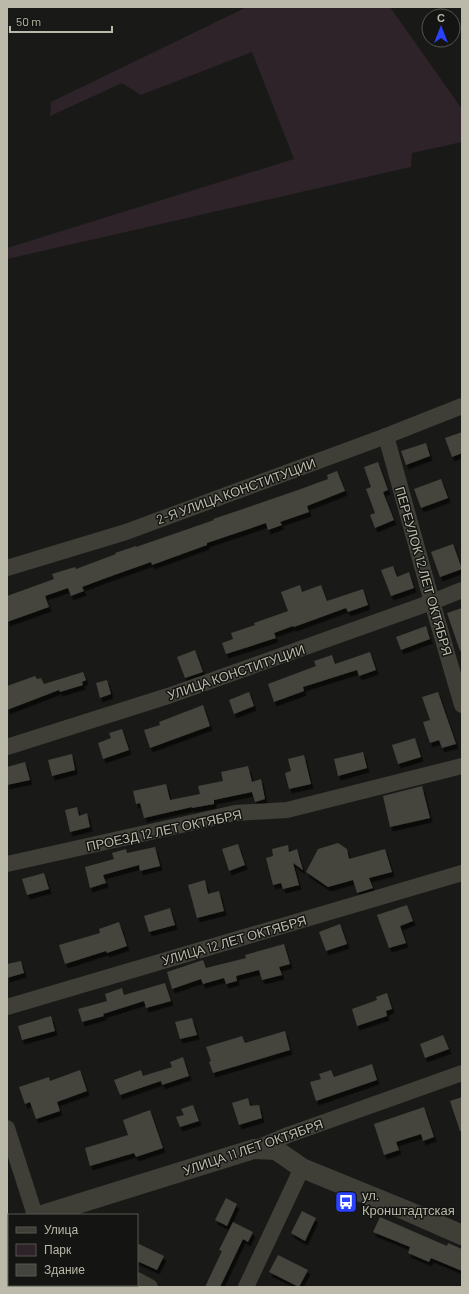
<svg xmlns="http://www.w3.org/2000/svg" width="469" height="1294" font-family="Barlow,sans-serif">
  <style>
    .green { fill: #2d2329 }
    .building { fill: #44443e; filter: url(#shadow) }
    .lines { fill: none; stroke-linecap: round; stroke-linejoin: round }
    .minor { stroke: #3f3f38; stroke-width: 16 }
    .tertiary { stroke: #3f3f38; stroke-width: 20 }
    .labels { text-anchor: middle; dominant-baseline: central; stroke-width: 3; stroke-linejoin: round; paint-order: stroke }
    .street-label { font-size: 13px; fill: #bbb9a9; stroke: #141512 }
    .poi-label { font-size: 13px; fill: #bbb9a9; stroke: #141512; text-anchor: start }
  </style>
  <defs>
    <filter id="shadow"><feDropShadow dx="2.5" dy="4.5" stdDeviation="0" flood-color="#0009"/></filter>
  </defs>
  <rect width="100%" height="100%" fill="#191a17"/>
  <!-- green -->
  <polygon class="green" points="247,7 390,7 462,109 462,142 412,153 411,167 7,259 7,248 294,159 252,52 141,95 122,83 50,116 51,102"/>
  <!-- building -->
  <g class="building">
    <polygon points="462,432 462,453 452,457 445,438"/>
    <polygon points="426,443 430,456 406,465 401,451"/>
    <polygon points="378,462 388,490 383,492 394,520 375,528 370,515 375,513 366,489 371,487 364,467"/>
    <polygon points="337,471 345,491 307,506 309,512 280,522 282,525 268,530 266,523 207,543 207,545 152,565 151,562 106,578 82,587 84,591 71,596 68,588 45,596 49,607 7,622 7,596 54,579 52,574 75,567 76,569 116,554 115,553 136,546 136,547 214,520 213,519 234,512 298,490 328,479 327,475"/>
    <polygon points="441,479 448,498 421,508 414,489"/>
    <polygon points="453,544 462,569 440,577 431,552"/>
    <polygon points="393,566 397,577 409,572 414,588 391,596 381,570"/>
    <polygon points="300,585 302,592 321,585 327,601 363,589 368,605 348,612 346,608 294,627 293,626 274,633 276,638 226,654 222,643 233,639 231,633 255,625 254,623 288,611 281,592"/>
    <polygon points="462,608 462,650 460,651 447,613"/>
    <polygon points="426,626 430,639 401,650 396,637"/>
    <polygon points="195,650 203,672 185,678 177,657"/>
    <polygon points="370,652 376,670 359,676 357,670 303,687 304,691 274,702 268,684 316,666 314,661 332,655 335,664"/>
    <polygon points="83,672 86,680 82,682 83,685 60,692 59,690 7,710 7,686 35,676 37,679 41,678 44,684"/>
    <polygon points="107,680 111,694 100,698 96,683"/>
    <polygon points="249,692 254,706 234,714 229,700"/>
    <polygon points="438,692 456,744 442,748 439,740 430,743 423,722 430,720 422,697"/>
    <polygon points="203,705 210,726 150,748 144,730 160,725 159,722"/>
    <polygon points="122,729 129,750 103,759 98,743 111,738 109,733"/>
    <polygon points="415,738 421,757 398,764 392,745"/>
    <polygon points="363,752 367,768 338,776 334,759"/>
    <polygon points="72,754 75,770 52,776 48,760"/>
    <polygon points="304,755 311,784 289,789 285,773 291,771 288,759"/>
    <polygon points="25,762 30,780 7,785 7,767"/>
    <polygon points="248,766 252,782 261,779 265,799 255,802 252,792 214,800 214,804 192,808 192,807 144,818 140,803 136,804 133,791 166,784 170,800 200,794 198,786 223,781 221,772"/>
    <polygon points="422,786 430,818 390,827 383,796"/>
    <polygon points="77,807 79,816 87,813 90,827 70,832 65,810"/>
    <polygon points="338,843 347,849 349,859 385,849 392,872 369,878 373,888 357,893 353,880 328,887 306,872 318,849"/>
    <polygon points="238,844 245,865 229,871 222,849"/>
    <polygon points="288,845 289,852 297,849 303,870 293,863 299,885 283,889 281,883 273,885 266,858 273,856 272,849"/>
    <polygon points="155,847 160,866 140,871 139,865 103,875 106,883 90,888 85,867 114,859 112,853 126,849 127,853"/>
    <polygon points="44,873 49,889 27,895 22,879"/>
    <polygon points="205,880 208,894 219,891 224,911 197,918 188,885"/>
    <polygon points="407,905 413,921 400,926 406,943 389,948 377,915"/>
    <polygon points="170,908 175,925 149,932 144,916"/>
    <polygon points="119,922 127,946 107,953 106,951 65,964 59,945 100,933 99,929"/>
    <polygon points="340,924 347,944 326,951 319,932"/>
    <polygon points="284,944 290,964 279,967 282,975 262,980 259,970 236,976 237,981 226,984 224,978 203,984 201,979 172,989 167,972 203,960 206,968 246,958 245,955"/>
    <polygon points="21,961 24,973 7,978 7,964"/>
    <polygon points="165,983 171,1001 146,1008 144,1001 103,1014 104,1016 82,1022 78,1009 107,1001 105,994 122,988 124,995"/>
    <polygon points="387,993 392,1009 386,1011 387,1016 357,1026 352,1009 377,1000 376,997"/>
    <polygon points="51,1016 55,1031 22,1040 18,1026"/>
    <polygon points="192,1018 197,1035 180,1039 175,1022"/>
    <polygon points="285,1031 290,1050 213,1073 209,1062 211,1061 206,1047 242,1036 245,1043"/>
    <polygon points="443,1035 449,1049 425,1058 420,1044"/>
    <polygon points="183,1057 189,1076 162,1085 161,1081 120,1095 114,1080 141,1070 143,1076 172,1067 170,1062"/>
    <polygon points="372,1064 377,1080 316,1101 310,1082 321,1079 319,1074 331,1070 334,1077"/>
    <polygon points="80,1070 87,1091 57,1102 60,1111 36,1119 30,1102 25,1104 19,1087 49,1077 50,1081"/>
    <polygon points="462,1097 462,1131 460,1131 450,1101"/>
    <polygon points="248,1098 250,1106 259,1105 262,1118 239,1125 232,1103"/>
    <polygon points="193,1105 199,1121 180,1127 176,1117 184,1115 181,1109"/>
    <polygon points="424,1107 434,1137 423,1141 421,1134 396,1142 399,1150 384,1155 374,1124"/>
    <polygon points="150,1110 163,1148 136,1157 134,1153 90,1166 85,1148 128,1135 123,1120"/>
    <polygon points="226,1198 237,1204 227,1226 215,1220"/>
    <polygon points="302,1211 316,1218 305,1241 291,1233"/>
    <polygon points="380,1217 447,1246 448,1243 462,1249 462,1271 431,1258 429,1262 408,1253 410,1247 373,1232"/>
    <polygon points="233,1222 253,1232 248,1242 243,1239 220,1287 205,1287 222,1251 219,1250"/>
    <polygon points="137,1243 164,1256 157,1270 137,1261"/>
    <polygon points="278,1255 308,1270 299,1287 269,1272"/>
  </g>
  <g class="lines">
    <!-- minor -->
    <g class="minor">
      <polyline points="386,436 432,602 462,705"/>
      <polyline points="7,568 126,532 386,436 462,406"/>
      <polyline points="7,747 168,696 432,602 462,590"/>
      <polyline points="7,864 235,813 287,810 462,766"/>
      <polyline points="7,1007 462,873"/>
      <polyline points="7,1128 35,1215"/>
      <polyline points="257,1148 288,1135 462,1073"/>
      <polyline points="137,1280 150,1287"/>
      <polyline points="246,1287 302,1168"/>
    </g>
    <!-- tertiary -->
    <g class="tertiary">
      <polyline points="42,1215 254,1149 276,1150 302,1168 405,1210 462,1235"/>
      <polyline points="7,1225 9,1225"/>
    </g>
  </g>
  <!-- icons -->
  <defs>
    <g id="bus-square" transform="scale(1.15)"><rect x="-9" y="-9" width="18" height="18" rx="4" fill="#2a41ff" stroke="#141512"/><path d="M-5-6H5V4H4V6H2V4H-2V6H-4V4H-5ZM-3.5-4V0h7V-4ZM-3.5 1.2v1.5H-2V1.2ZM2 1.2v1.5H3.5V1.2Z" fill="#fff"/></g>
  </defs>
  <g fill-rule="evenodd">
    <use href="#bus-square" x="346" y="1202"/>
  </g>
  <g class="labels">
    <!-- street labels -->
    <g class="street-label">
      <text transform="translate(236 491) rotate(-20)">2-Я УЛИЦА КОНСТИТУЦИИ</text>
      <text transform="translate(424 571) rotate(74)">ПЕРЕУЛОК 12 ЛЕТ ОКТЯБРЯ</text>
      <text transform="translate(236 672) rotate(-19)">УЛИЦА КОНСТИТУЦИИ</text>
      <text transform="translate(164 830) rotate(-12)">ПРОЕЗД 12 ЛЕТ ОКТЯБРЯ</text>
      <text transform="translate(234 940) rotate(-16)">УЛИЦА 12 ЛЕТ ОКТЯБРЯ</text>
      <text transform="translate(253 1147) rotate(-19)">УЛИЦА 11 ЛЕТ ОКТЯБРЯ</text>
    </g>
    <!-- poi labels -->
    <g class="poi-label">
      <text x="362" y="1195">ул.<tspan x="362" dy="15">Кронштадтская</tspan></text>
    </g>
  </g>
  <!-- border -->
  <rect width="469" height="1294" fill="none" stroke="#bbb9a9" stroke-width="16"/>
  <!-- legend -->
  <rect x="8" y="1214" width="130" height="72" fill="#141512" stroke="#57574e"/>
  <rect x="16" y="1227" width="20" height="6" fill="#3f3f38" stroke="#57574e"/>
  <text x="44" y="1234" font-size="12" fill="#bbb9a9">Улица</text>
  <rect x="16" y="1244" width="20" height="12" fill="#2d2329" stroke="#57574e"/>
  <text x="44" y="1254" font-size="12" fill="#bbb9a9">Парк</text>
  <rect x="16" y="1264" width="20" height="12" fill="#44443e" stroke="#57574e"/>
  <text x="44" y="1274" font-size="12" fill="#bbb9a9">Здание</text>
  <!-- north arrow -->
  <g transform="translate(441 28)"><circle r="19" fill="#141512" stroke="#57574e"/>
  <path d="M0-3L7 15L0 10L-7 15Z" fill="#2a41ff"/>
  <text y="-6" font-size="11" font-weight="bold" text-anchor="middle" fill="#bbb9a9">С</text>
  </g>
  <!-- scale -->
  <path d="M10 26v6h102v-6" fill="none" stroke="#bbb9a9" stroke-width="2"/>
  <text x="16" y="26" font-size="12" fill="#bbb9a9" stroke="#141512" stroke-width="3" paint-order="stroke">50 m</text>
</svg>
